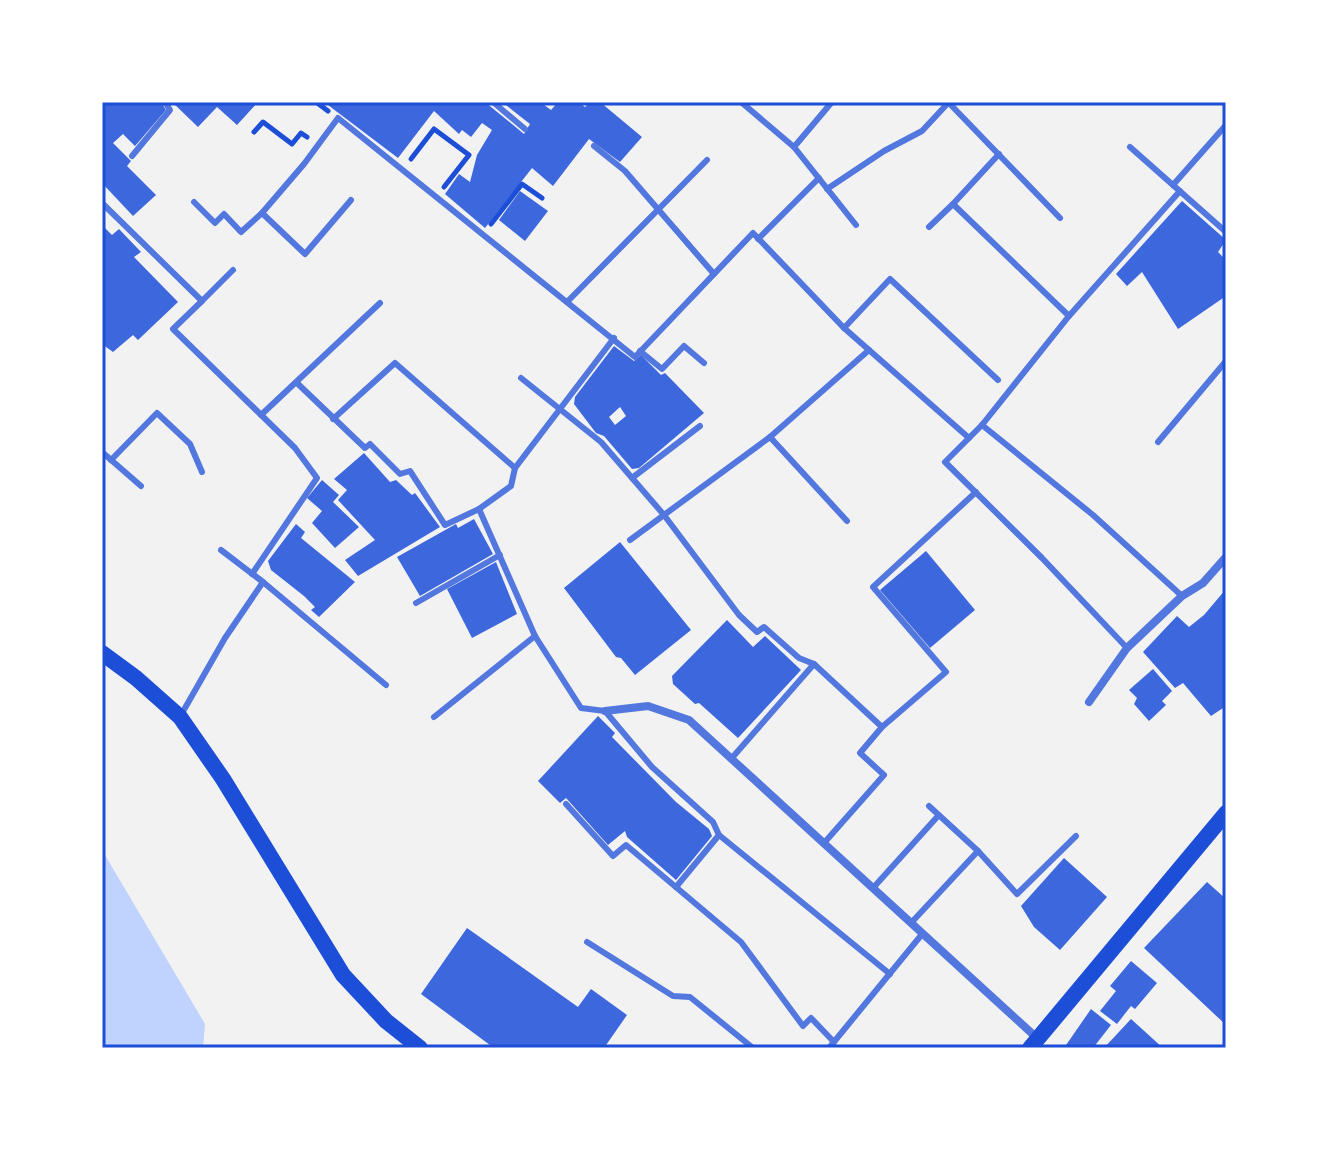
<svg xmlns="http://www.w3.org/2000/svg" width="1328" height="1150" font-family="'DejaVu Sans',sans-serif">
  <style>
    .water { fill: #bfd3fe }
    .building { fill: #3d67dc; fill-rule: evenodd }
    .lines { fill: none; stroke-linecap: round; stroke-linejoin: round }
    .path { stroke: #1d4ed8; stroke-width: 5 }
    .service { stroke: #5277de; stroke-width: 6 }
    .minor { stroke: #5277de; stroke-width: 8 }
    .secondary { stroke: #1d4ed8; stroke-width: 16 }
    .neatline { fill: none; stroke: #1d4ed8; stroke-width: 3 }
  </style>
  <rect width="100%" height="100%" fill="#f2f2f2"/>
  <!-- water -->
  <polygon class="water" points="102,850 205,1024 203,1048 102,1048"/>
  <!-- building -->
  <g class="building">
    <polygon points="102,102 161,102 166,110 135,146 123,134 113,143 131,161 127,166 156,195 133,216 102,183"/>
    <polygon points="172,102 258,102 237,125 217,107 198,127"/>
    <polygon points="324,102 485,102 524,134 530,124 502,102 540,102 551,110 558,102 578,102 585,107 590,102 600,102 642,137 620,162 589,139 553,186 532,168 485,228 445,194 459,174 470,182 477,155 492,130 482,123 471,137 462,130 459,134 434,111 398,158"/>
    <polygon points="520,191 548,211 525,241 499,220"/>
    <polygon points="1182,201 1226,240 1218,252 1226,260 1226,296 1178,329 1142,272 1127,286 1116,274"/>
    <polygon points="102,225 112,235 119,229 141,252 134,257 178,302 138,340 133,335 113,352 102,344"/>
    <path d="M 614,346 L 634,361 L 641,355 L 661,375 L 665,373 L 704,413 L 639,468 L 632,469 L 604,436 L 596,433 L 574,404 L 575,397 ZM 620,407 L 626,416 L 615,425 L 609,417 Z"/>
    <polygon points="364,453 390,482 396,480 412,495 415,493 440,527 358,576 345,560 375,540 338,500 347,490 334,479"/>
    <polygon points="322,480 339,495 333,502 359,527 335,548 312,523 322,511 307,498"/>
    <polygon points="474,519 493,554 420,596 397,557 456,524 458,528"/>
    <polygon points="296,524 305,532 301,538 355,582 319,617 311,610 315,607 304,596 271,570 268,561"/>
    <polygon points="620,542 691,630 635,675 621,658 616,657 564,588"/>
    <polygon points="926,551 975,610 930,648 880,590"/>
    <polygon points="496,562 517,614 472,638 447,589"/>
    <polygon points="1226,589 1226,658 1223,662 1226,666 1226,706 1211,716 1183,683 1175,688 1143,652 1177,616 1189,627 1204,615"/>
    <polygon points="727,620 753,647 765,636 801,670 738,738 699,703 695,704 673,684 672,676"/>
    <polygon points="1153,669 1172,691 1162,701 1166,705 1149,721 1134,704 1137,698 1129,690"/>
    <polygon points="598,716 615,733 612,737 676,802 709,829 712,836 676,880 627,837 625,831 608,845 566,798 560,803 538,781"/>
    <polygon points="1064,858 1107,897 1060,950 1034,927 1021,906"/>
    <polygon points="1207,882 1226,899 1226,1025 1144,948"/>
    <polygon points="467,928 578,1007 591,989 627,1015 604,1048 494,1048 421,994"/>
    <polygon points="1131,961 1157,983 1135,1009 1131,1006 1117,1024 1100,1011 1116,991 1110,986"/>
    <polygon points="1091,1009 1111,1025 1093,1048 1064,1048"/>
    <polygon points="1131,1019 1163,1048 1104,1048"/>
  </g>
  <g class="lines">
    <!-- path -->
    <g class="path">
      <polyline points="316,102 328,111"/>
      <polyline points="254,132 263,122 292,144 301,133 307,137"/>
      <polyline points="411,159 434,129 469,155 444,187"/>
      <polyline points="491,224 522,184 542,198"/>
    </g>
    <!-- service -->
    <g class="service">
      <polyline points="493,102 525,129"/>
      <polyline points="741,102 794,147 856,225"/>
      <polyline points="949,103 1060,218"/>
      <polyline points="594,146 625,171 714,274"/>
      <polyline points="794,147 832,102"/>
      <polyline points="1130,147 1226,232"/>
      <polyline points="132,156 170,110 165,102"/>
      <polyline points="1173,185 1226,125"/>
      <polyline points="827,189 884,151 922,131 949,102"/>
      <polyline points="351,200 305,254 262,213 304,164 338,118 635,357 753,233 844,328 969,438"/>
      <polyline points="194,202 215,223 224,214 241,232 262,213"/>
      <polyline points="102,203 202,301 173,329 295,448 317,478 252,574"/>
      <polyline points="953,204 1069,316"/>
      <polyline points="929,227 953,204 999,154"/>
      <polyline points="758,239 819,178"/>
      <polyline points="202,301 233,270"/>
      <polyline points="568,301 707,160"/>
      <polyline points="844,328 890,279 998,380"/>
      <polyline points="640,351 662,369 684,346 704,363"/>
      <polyline points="521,378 601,442 664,515 739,615 757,632 764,627 799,658 814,664 882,727"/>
      <polyline points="297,383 365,448 370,444 400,474 410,471 445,525 479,509 511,486 515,468 614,338"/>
      <polyline points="261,415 380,303"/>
      <polyline points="333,419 395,363 515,468"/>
      <polyline points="982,425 1093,515 1182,596"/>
      <polyline points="770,437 847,521"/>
      <polyline points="1158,442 1226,361"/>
      <polyline points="102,452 141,486"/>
      <polyline points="111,460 157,413 190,444 202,472"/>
      <polyline points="632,478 700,426"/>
      <polyline points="479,509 535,636 581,708 605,711 652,767 713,822 719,835 890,974"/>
      <polyline points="630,540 770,437 869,350"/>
      <polyline points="221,550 263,582 386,685"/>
      <polyline points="416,603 500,555"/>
      <polyline points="1127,648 1042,558 945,462 982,425 1069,316 1180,191"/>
      <polyline points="181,715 225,638 263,582"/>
      <polyline points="434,717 535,636"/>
      <polyline points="731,759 814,664"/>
      <polyline points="566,804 613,856 626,845 741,942 803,1026 811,1018 834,1042"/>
      <polyline points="929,806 978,851 1017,894 1076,836"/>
      <polyline points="824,843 884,775 860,753 882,727 946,672 873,587 976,492"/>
      <polyline points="676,887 719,835"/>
      <polyline points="873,888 938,816"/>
      <polyline points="911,923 978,851"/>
      <polyline points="587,942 673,996 690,997 753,1048"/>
      <polyline points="829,1048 923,933"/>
    </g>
    <!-- minor -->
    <g class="minor">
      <polyline points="1089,702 1127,648 1182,596 1203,583 1226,557"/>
      <polyline points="605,711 648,706 689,720 1037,1038"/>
    </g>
    <!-- secondary -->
    <g class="secondary">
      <polyline points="102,653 136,678 180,717 223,779 343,975 386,1021 420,1048"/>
      <polyline points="1030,1048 1226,813"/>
    </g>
  </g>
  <!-- border -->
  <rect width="1328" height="1150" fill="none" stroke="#ffffff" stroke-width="208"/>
  <rect x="104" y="104" width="1120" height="942" class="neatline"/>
</svg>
